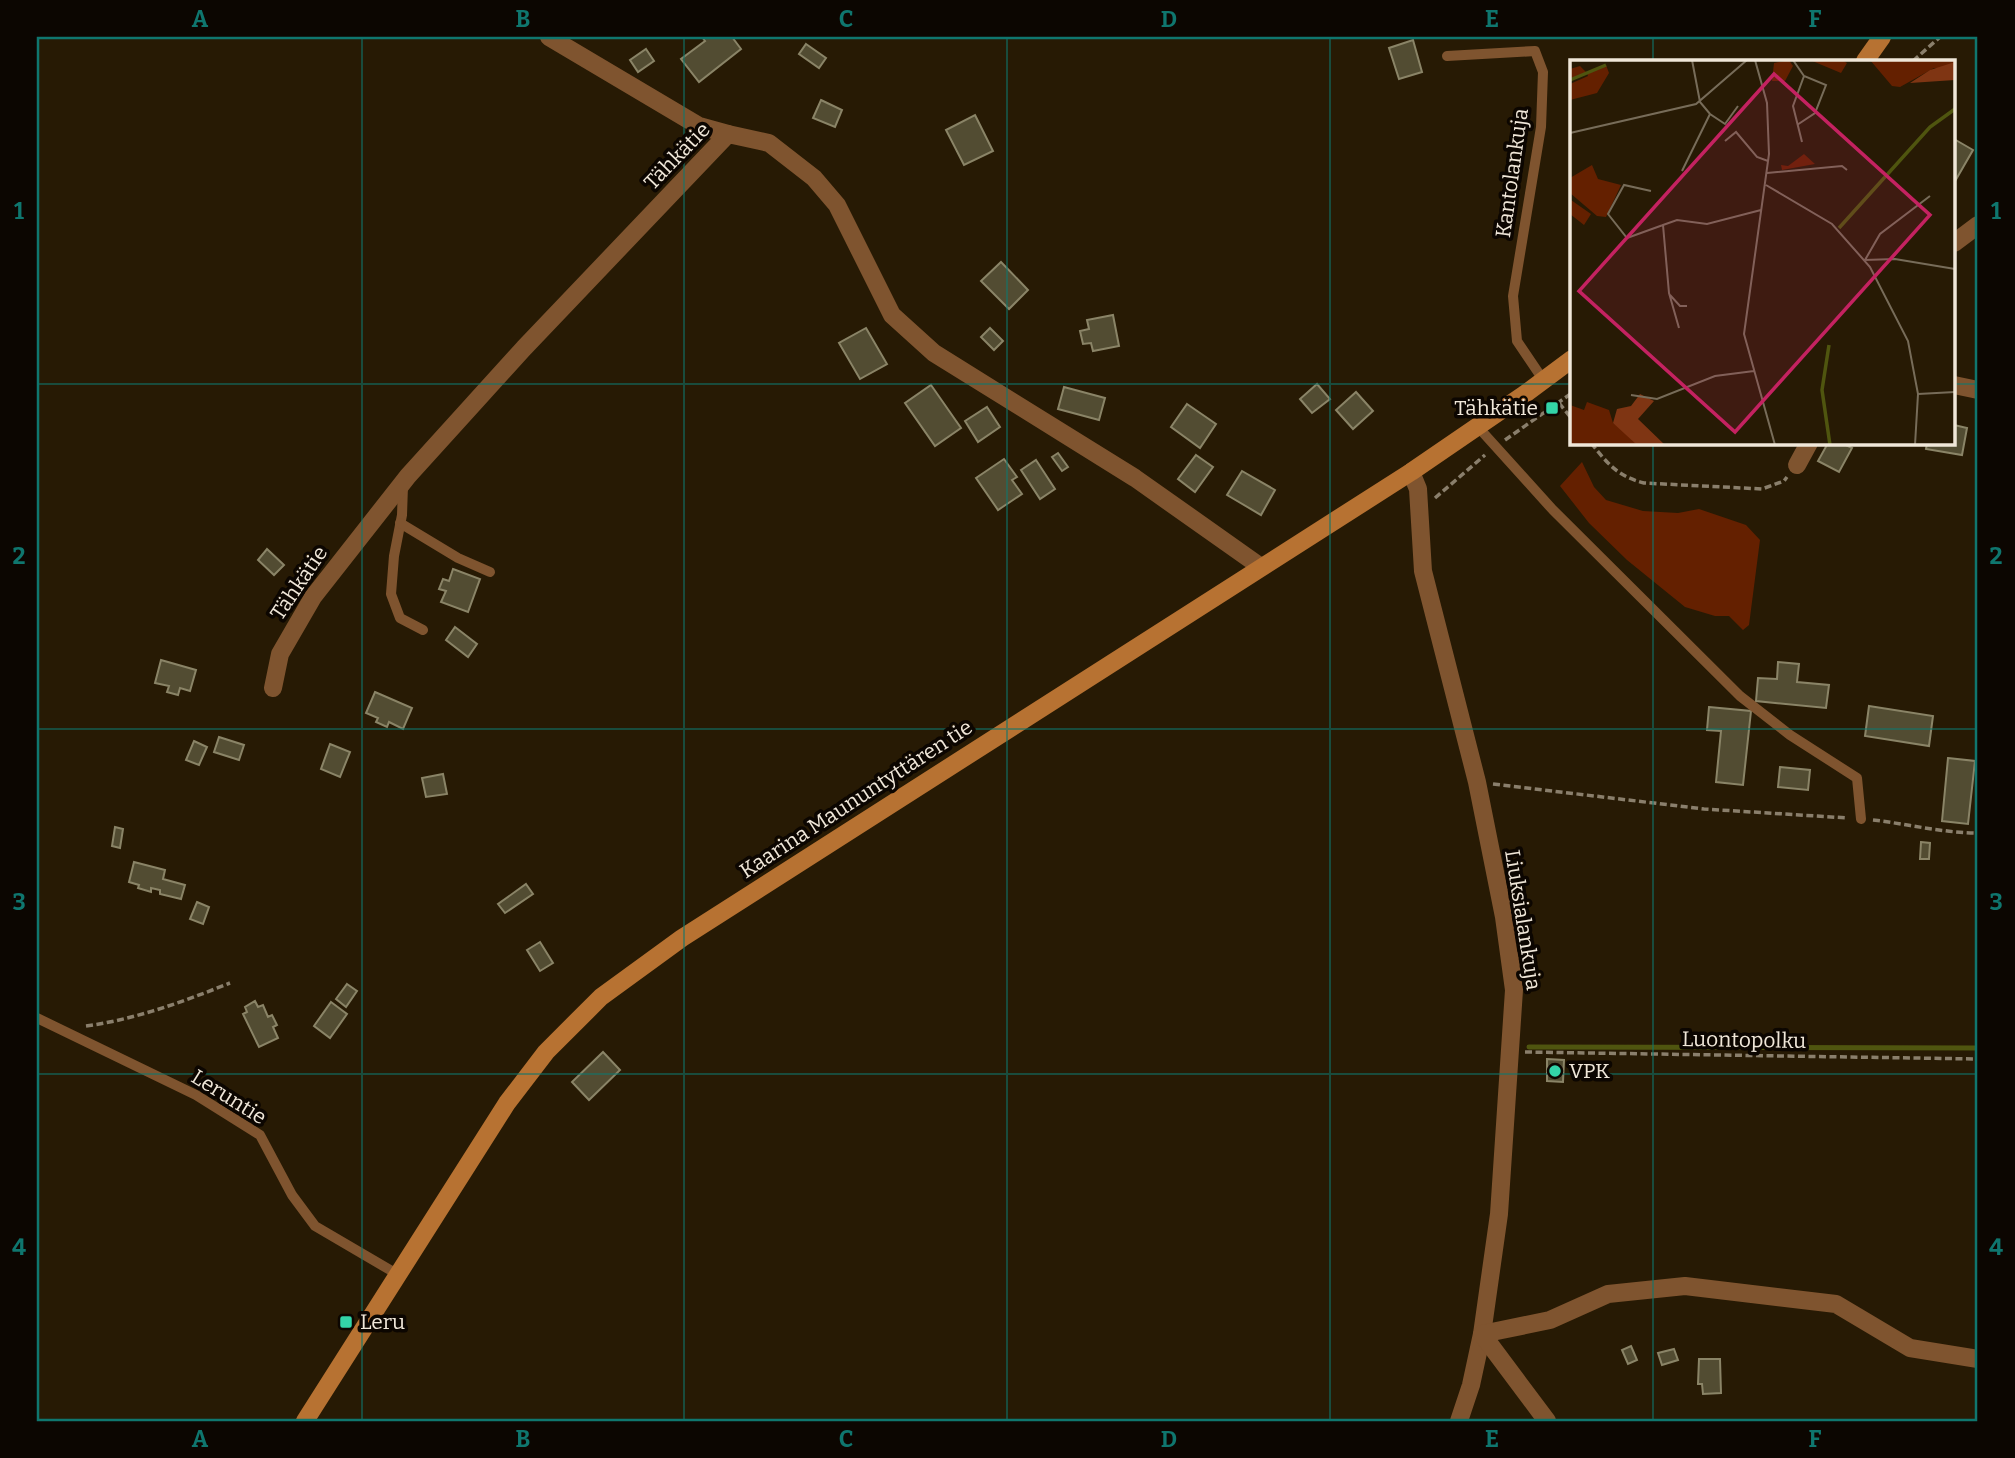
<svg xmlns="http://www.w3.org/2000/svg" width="2015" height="1458" font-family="Bitter,serif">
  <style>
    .green { fill: #642000 }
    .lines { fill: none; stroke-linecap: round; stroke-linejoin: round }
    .stream { stroke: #4f550f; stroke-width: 5 }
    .building { fill: #524c32; stroke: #8a8467; stroke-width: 2 }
    .path { stroke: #8a7f6c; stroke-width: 3.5; stroke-dasharray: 7 3.5; stroke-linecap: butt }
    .service { stroke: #7f542f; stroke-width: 10 }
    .minor { stroke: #7f542f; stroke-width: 18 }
    .secondary { stroke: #b77232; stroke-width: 18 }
    .grid { fill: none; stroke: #0f766e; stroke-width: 2; stroke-opacity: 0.55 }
    .poi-dot { fill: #33d4a8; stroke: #0c0601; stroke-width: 2.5 }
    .labels { text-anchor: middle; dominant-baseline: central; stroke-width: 7; stroke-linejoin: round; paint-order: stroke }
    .street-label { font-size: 21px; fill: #f0e7d9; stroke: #0c0601 }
    .poi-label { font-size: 21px; fill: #f0e7d9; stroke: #0c0601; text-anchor: start }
    .inset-river { fill: none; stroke: #4f550f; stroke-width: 3.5 }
    .inset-road { fill: none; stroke: #776c59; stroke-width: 2 }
    .view { fill: #c42261; fill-opacity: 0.15; stroke: #c42261; stroke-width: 3.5 }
    .inset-edge { fill: none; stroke: #f0e7d9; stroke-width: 3.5 }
    .neatline { fill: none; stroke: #0f766e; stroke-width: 2.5 }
    .grid-label { font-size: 23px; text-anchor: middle; font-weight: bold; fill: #0f766e }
  </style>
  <rect width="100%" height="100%" fill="#271a04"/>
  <!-- green -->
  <polygon class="green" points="1582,462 1594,487 1606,500 1643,511 1678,513 1699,509 1746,525 1760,540 1749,625 1743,630 1729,616 1715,616 1685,607 1627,560 1589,523 1560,486"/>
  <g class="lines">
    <!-- stream -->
    <polyline class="stream" points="1529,1047 1978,1048"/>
  </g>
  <!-- building -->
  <g class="building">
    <polygon points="702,37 732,37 741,49 699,82 681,59 705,41"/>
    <polygon points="1413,40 1422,72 1399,79 1389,48"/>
    <polygon points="806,44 826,58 819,68 799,54"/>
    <polygon points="646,49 654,61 638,72 630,60"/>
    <polygon points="821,100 842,110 835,127 813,118"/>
    <polygon points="975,115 993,151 964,165 946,130"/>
    <polygon points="1954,139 1973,150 1954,183"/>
    <polygon points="1001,262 1028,290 1009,309 981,281"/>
    <polygon points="1113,315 1119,346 1093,351 1091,343 1083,344 1080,331 1089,329 1087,320"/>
    <polygon points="866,328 887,364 860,379 839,343"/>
    <polygon points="990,328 1003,341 994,350 981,337"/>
    <polygon points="1317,384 1330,399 1312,413 1300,399"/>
    <polygon points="931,385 961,428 935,446 905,403"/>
    <polygon points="1064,387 1105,398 1099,420 1058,409"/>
    <polygon points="1356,392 1373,411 1353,429 1336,410"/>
    <polygon points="1187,404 1216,424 1200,448 1171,427"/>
    <polygon points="987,407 1000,427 978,442 965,421"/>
    <polygon points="1954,425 1967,428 1962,455 1926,449 1927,443 1954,443"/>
    <polygon points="1828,443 1842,443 1852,448 1839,472 1818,461"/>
    <polygon points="1058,453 1068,467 1062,471 1052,457"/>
    <polygon points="1196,455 1213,467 1195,492 1178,479"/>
    <polygon points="1004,459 1017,477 1012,480 1022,494 998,510 976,478"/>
    <polygon points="1036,460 1055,489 1040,499 1021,470"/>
    <polygon points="1242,471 1275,490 1261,515 1227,495"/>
    <polygon points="267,549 284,565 274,575 258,560"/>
    <polygon points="453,569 480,579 468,612 441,602 446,591 439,589 443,579 449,581"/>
    <polygon points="455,627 477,644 468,657 446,640"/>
    <polygon points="161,660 196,670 190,691 180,688 178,695 167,692 169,686 155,683"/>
    <polygon points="1778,662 1799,664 1797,682 1829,685 1826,708 1756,701 1758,678 1777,679"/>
    <polygon points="375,692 412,708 403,729 389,722 387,727 376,722 378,718 366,713"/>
    <polygon points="1869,706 1933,716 1929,746 1865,736"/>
    <polygon points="1709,707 1751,711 1743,785 1716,782 1721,731 1707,730"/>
    <polygon points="219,737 244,745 239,760 214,752"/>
    <polygon points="194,741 207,747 199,765 186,760"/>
    <polygon points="330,744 350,752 340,777 321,769"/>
    <polygon points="1948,758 1975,761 1968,824 1942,821"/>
    <polygon points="1780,767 1810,770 1808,790 1778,787"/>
    <polygon points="443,774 447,794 426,797 422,778"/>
    <polygon points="115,827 123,829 120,848 112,846"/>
    <polygon points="1921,842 1930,843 1929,859 1920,859"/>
    <polygon points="134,862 165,870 163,879 185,885 181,899 160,894 160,890 151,888 151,892 138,888 139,885 129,882"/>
    <polygon points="526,884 533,894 505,913 498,904"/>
    <polygon points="197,902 209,907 203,924 190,919"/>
    <polygon points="540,942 553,963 540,971 527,950"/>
    <polygon points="347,984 357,991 346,1007 336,999"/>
    <polygon points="255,1001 258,1007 263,1005 268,1017 272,1015 277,1025 273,1027 278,1038 259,1047 243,1014 247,1012 245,1007"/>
    <polygon points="331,1002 347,1014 330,1038 314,1026"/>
    <polygon points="603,1052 620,1070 589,1100 572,1082"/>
    <polygon points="1547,1059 1564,1060 1563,1082 1547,1081"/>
    <polygon points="1631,1346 1637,1360 1628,1364 1622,1350"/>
    <polygon points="1674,1349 1678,1360 1662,1365 1658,1353"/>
    <polygon points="1699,1359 1720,1359 1721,1393 1703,1394 1702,1384 1698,1384"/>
  </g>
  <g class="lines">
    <!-- path -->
    <g class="path">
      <polyline points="1913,61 1940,37"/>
      <polyline points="1559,403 1572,419"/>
      <polyline points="1505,440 1572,393"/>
      <path d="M 1591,443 C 1608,464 1617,476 1644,483 L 1762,489 L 1784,481 L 1787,477"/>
      <polyline points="1435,498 1485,455"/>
      <polyline points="1493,784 1704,809 1848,818"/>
      <path d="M 1873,820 C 1908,824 1943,833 1978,833"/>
      <path d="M 86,1026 C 137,1019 182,1002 230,983"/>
      <polyline points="1525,1052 1978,1059"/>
    </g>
    <!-- service -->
    <g class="service">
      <polyline points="1447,56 1535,51 1543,72 1541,127 1513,296 1517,341 1544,381"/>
      <polyline points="1478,427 1553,510 1740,696 1790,735 1857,778 1861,819"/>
      <polyline points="403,486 402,515 394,556 391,594 400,618 423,630"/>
      <polyline points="400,523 458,558 490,572"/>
      <polyline points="37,1018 196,1095 260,1135 292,1195 315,1226 397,1274"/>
    </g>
    <!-- minor -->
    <g class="minor">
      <polyline points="549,37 699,126 728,134"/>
      <polyline points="1954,243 1978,225"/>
      <polyline points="1954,385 1978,390"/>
      <polyline points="1797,465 1809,443"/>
      <polyline points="1411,472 1418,489 1423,571 1477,782 1504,917 1514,990 1499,1214 1482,1334 1471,1385 1459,1421"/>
      <polyline points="273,688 280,654 313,597 408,476 524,348 728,134 769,143 814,178 837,205 892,315 934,353 1135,478 1261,567"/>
      <polyline points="1547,1421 1482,1334 1550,1320 1608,1294 1685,1286 1836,1304 1910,1348 1978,1359"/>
    </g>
    <!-- secondary -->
    <g class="secondary">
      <polyline points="1865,61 1882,37"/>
      <polyline points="305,1421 507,1103 546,1052 601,997 682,938 1411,472 1525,394 1572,359"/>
    </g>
  </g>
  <!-- grid -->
  <path class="grid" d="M 362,37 L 362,1421M 684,37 L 684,1421M 1007,37 L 1007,1421M 1330,37 L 1330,1421M 1653,37 L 1653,61M 37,384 L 1572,384M 1954,384 L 1978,384M 1653,443 L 1653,1421M 37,729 L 1978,729M 37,1074 L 1978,1074"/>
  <!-- markers -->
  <g class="poi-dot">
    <rect x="1545" y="401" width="14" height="14" rx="3.5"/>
    <circle cx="1555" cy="1071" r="7"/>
    <rect x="339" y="1315" width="14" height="14" rx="3.5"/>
  </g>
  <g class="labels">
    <!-- street labels -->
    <g class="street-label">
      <text transform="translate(677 156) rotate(-46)">Tähkätie</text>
      <text transform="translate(1512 173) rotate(-82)">Kantolankuja</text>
      <text transform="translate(299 583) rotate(-56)">Tähkätie</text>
      <text transform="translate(856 799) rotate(-33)">Kaarina Maununtyttären tie</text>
      <text transform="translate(1523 920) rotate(81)">Liuksialankuja</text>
      <text transform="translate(1744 1040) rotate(1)">Luontopolku</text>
      <text transform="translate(229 1097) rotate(32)">Leruntie</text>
    </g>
    <!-- poi labels -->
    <g class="poi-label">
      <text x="1538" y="408" text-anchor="end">Tähkätie</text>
      <text x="1569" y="1071">VPK</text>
      <text x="360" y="1322">Leru</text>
    </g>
  </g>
  <!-- overview -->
  <g transform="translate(1570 60)">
    <rect width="385" height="385" fill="#271a04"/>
    <path d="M 219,0 L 223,6 L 215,21 L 202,21 L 204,3 ZM 240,0 L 272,0 L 277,3 L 271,13 ZM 300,0 L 385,0 L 385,8 L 364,8 L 330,27 L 322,26 ZM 36,5 L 39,13 L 27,33 L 0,40 L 0,24 L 18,16 L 17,13 L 0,20 L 0,9 L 10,6 L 17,13 ZM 234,94 L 245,104 L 212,110 L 211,105 L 218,106 ZM 22,105 L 28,119 L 51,125 L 36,157 L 27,156 L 0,133 L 0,118 ZM 1,140 L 21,154 L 14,165 L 0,154 ZM 17,342 L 39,350 L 43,363 L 77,385 L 0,385 L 0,345 L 14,350 Z" fill="#642000"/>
    <path d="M 385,2 L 385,20 L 340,23 L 360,10 ZM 70,334 L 84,341 L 68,359 L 95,385 L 67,385 L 43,363 L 47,349 L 61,346 Z" fill="#7f3513"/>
    <path class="inset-river" d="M 0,20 L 36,5M 269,168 L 360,67 L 385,49M 259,285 L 252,330 L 260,385"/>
    <path class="inset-road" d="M 122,0 L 130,42 L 140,54 L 155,64 L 168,46M 185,0 L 197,43 L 199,94 L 174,274 L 205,385M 223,0 L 234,16 L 256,25 L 245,53 L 227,65M 0,73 L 126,44 L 177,0M 155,81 L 166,72 L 187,97 L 198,101M 232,82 L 223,46 L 234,16M 112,111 L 140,54M 197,113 L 272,106 L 277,110M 196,125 L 262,164 L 300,207 L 338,281 L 348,334 L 345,385M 81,131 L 54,125 L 38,154 L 57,178 L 93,165M 360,136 L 310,174 L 295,200 L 325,199 L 385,209M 100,235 L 110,246 L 117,246M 109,268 L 99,233 L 93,165 L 107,160 L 137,164 L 191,150M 348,334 L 385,332M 61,335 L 87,339 L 145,316 L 184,311"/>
    <path class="view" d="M 204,14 L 360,155 L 165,372 L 9,231 Z"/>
    <rect width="385" height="385" class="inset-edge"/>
  </g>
  <!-- border -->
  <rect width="2015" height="1458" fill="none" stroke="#0c0601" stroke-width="77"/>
  <rect x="38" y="38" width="1938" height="1382" class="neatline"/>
  <g class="grid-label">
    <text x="200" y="27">A</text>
    <text x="523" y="27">B</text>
    <text x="846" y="27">C</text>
    <text x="1169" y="27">D</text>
    <text x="1492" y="27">E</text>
    <text x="1815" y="27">F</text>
    <text x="19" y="219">1</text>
    <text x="1996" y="219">1</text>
    <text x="19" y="564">2</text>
    <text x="1996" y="564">2</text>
    <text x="19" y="910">3</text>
    <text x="1996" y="910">3</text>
    <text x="19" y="1255">4</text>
    <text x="1996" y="1255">4</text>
    <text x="200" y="1447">A</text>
    <text x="523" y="1447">B</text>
    <text x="846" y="1447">C</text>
    <text x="1169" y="1447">D</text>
    <text x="1492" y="1447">E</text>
    <text x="1815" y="1447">F</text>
  </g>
</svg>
